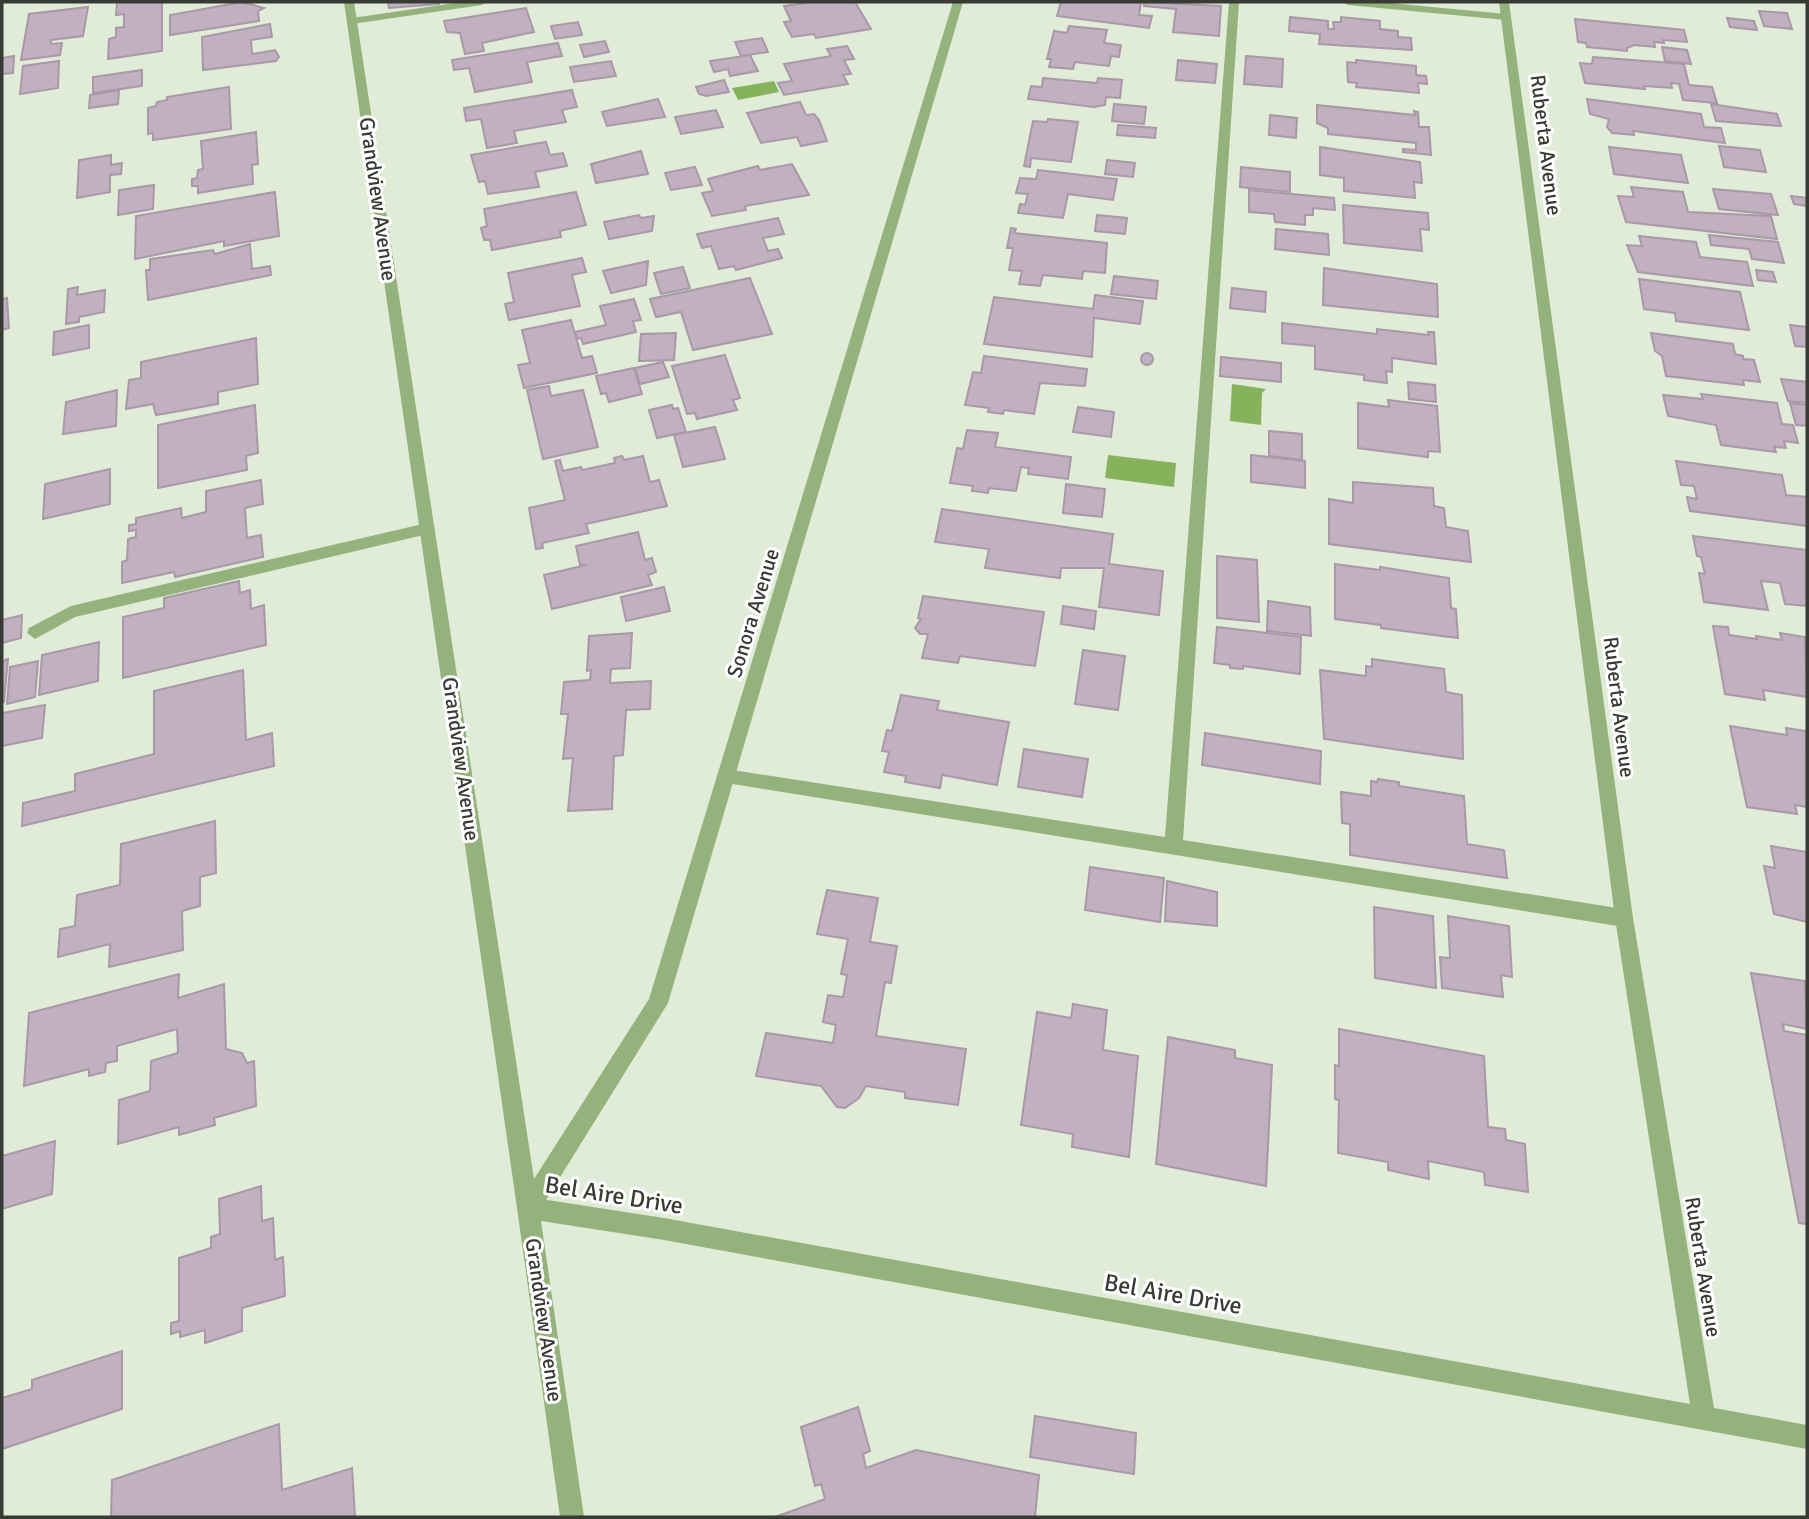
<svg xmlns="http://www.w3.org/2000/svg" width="1809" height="1519" font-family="Signika,sans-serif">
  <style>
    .water { fill: #86b25c }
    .building { fill: #c1b0bf; stroke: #a998a7; stroke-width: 2 }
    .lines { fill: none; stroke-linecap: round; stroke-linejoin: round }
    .service { fill: #94b27b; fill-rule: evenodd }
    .minor { fill: #94b27b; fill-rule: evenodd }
    .tertiary { fill: #94b27b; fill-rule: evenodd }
    .labels { text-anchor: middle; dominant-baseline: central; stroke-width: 6; stroke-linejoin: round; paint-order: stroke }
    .street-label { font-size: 21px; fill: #373b34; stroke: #fff }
    .near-street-label { font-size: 24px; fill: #373b34; stroke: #fff }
  </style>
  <rect width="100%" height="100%" fill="#e0ebd8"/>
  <!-- water -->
  <g class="water">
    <polygon points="774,81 779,92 738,100 732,88"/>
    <polygon points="1232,384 1266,389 1262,393 1261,425 1230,421"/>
    <polygon points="1108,455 1176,463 1174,487 1105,478"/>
  </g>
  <!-- building -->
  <g class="building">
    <polygon points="117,2 162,2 162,51 108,59 109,39 116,37 116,28 124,27 124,14 116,15"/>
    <polygon points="242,2 264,8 258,11 259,21 170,35 170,15"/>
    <polygon points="388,2 439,2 439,4 389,8"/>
    <polygon points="813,2 855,2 871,29 816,38 814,34 792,37 784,22 791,21 784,6"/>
    <polygon points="1061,2 1141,2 1139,15 1152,16 1149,28 1057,16"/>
    <polygon points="1144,2 1221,6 1219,36 1173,32 1176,9 1144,6"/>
    <polygon points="88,7 83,36 51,40 51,44 62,43 60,55 21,60 29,14"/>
    <polygon points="526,8 534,32 482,43 484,51 465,54 460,33 447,32 444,21"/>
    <polygon points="1759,11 1787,13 1792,29 1764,26"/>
    <polygon points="1290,17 1328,21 1328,29 1334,29 1333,22 1341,22 1341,17 1380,21 1380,29 1398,31 1398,37 1411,38 1412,50 1319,44 1320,34 1289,31"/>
    <polygon points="1727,18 1754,21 1757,30 1730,27"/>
    <polygon points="1575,19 1684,30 1687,42 1663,40 1664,43 1654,42 1655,47 1634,45 1627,48 1627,51 1587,47 1586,43 1578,42"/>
    <polygon points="578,22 582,35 555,39 551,26"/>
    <polygon points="270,24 272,37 251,40 252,54 275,50 279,57 276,61 203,70 202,37"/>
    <polygon points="1069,26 1107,30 1104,43 1121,45 1119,57 1111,56 1109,66 1075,62 1073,69 1049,67 1051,59 1047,59 1054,31 1067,33"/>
    <polygon points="762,38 768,52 741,56 735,42"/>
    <polygon points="605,41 609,52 584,57 580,45"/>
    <polygon points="558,43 562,56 527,62 532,82 475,92 469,68 454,70 452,60"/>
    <polygon points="847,46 854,59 844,60 851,74 843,75 848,84 784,95 778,83 792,81 784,64 831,56 827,49"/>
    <polygon points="1662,47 1687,50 1691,64 1665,61"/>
    <polygon points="750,55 758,71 730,76 728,69 714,72 710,61"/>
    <polygon points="14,56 13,73 2,74 2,58"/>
    <polygon points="1246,56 1283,59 1282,87 1244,84"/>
    <polygon points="1593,57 1684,64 1689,85 1712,87 1717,103 1683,100 1679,84 1671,83 1672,88 1644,86 1645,89 1585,83 1580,63 1592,64"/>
    <polygon points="1178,60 1217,64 1215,83 1176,80"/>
    <polygon points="1356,60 1416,66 1416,75 1426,76 1427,84 1418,83 1419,93 1356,87 1357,83 1348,82 1347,62 1356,63"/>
    <polygon points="59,61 58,88 20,94 23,66"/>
    <polygon points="611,61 616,76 574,82 570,67"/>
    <polygon points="142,70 142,86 93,93 93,77"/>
    <polygon points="1043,78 1097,83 1098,78 1122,80 1120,98 1106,97 1105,105 1094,107 1028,99 1031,86 1042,87"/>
    <polygon points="724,80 729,92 706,96 699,94 696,87"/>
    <polygon points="229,87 231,129 153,140 153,133 148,134 148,108 156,106 157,102 167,100 167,97"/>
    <polygon points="119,90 118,104 89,108 90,95"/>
    <polygon points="572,90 577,107 562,110 566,122 514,131 517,143 487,148 481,119 466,121 464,108"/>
    <polygon points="658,99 665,117 607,126 602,112"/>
    <polygon points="1587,99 1701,114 1704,127 1721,128 1725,143 1633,131 1634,135 1612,133 1607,127 1609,119 1590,114"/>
    <polygon points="800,102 806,115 814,114 819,120 827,141 801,146 797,137 761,143 747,113"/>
    <polygon points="1114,104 1146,107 1144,124 1112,121"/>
    <polygon points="1711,104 1777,114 1781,126 1716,121"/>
    <polygon points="1317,105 1415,115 1414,111 1418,112 1419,127 1429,127 1431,155 1403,152 1403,149 1416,150 1416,143 1328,134 1328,128 1317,123"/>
    <polygon points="716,110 723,127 681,134 675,117"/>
    <polygon points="1270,115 1297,118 1296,138 1269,135"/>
    <polygon points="1048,119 1078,122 1071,162 1031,158 1030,167 1024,166 1033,121 1047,122"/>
    <polygon points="1118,125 1156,128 1155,138 1117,135"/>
    <polygon points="256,132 258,164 252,165 253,184 198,193 198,186 192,186 192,179 197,178 198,170 203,169 201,141"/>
    <polygon points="546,142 550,155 563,153 567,166 535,172 539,187 488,194 485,181 479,182 471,155"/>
    <polygon points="1719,146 1760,150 1766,172 1724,167"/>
    <polygon points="1320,147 1420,162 1422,183 1414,182 1415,198 1344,191 1344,178 1320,175"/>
    <polygon points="1609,147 1681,155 1688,183 1614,174"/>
    <polygon points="641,151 648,174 596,183 591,164"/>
    <polygon points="111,155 111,165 122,163 121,174 110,175 110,192 77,198 79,160"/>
    <polygon points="1107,160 1135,163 1133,177 1105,174"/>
    <polygon points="792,164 809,195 745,206 746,210 712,216 702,193 713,191 708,179 758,166 760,170"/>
    <polygon points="695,167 702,185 671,190 665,173"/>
    <polygon points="1241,167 1290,172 1290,192 1240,187"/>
    <polygon points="1038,170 1117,179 1113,200 1068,194 1063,218 1018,213 1020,204 1025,205 1028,194 1016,193 1020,178 1036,179"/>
    <polygon points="154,185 153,209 118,215 119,190"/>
    <polygon points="1631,187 1683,192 1688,212 1771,216 1777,239 1626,222 1618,196 1634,197"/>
    <polygon points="1713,189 1771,194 1778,215 1719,209"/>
    <polygon points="1249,190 1334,198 1335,210 1313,208 1313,215 1305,215 1305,225 1275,222 1274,214 1249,212"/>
    <polygon points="275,192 279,236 224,246 224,241 135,259 136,216"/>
    <polygon points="576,192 586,225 560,231 561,237 492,250 490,240 484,240 481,228 487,226 484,209"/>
    <polygon points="1791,196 1807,198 1807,206 1794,204"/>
    <polygon points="1343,205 1428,213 1429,230 1420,229 1422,251 1344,243"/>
    <polygon points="639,215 641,218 654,216 652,231 609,239 604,222"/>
    <polygon points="1097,215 1127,218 1125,234 1095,231"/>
    <polygon points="778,218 784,234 763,238 768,251 778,249 782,258 736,270 734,266 719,269 711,246 702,248 697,234"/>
    <polygon points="1011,228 1016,229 1014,233 1107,243 1105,273 1083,271 1082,279 1043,275 1040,286 1019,284 1022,271 1009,270 1013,248 1007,248"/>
    <polygon points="1276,229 1328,234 1329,255 1275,249"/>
    <polygon points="1709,235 1778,242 1784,263 1752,259 1749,249 1711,245"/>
    <polygon points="1639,236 1696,242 1700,257 1747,262 1753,286 1638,272 1627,245 1642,246"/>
    <polygon points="250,244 252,269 270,266 271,275 148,300 146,270 150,270 150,259 213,250 215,254"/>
    <polygon points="582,258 586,272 572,275 580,306 509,320 505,304 514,302 508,273"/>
    <polygon points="648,261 646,285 611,293 603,271"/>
    <polygon points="683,267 690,288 661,294 654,273"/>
    <polygon points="1324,268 1437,284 1438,317 1323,305"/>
    <polygon points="1756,270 1773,272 1776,282 1758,280"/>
    <polygon points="1114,276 1158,281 1156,299 1111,294"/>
    <polygon points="750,278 772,334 693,350 681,312 656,317 650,299"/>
    <polygon points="1639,279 1740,292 1749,330 1676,321 1675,313 1644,309"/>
    <polygon points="78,287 77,295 105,290 104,312 79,317 79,322 66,324 68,289"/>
    <polygon points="1232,288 1266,292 1265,312 1230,308"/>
    <polygon points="1095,295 1143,301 1140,324 1094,318 1092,357 984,344 994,297 1093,309"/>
    <polygon points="7,298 9,328 2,330 2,299"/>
    <polygon points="634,299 641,320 633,321 636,332 583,344 581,338 577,339 575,332 606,325 600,306"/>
    <polygon points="571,320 582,358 592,356 597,373 524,388 518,365 530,363 522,330"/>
    <polygon points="1282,323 1377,334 1377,329 1429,335 1428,332 1434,332 1436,364 1392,358 1392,372 1386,371 1387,383 1364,380 1364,375 1315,369 1315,346 1282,343"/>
    <polygon points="89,325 89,348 53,355 54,332"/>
    <polygon points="1790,325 1807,327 1807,347 1795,346"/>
    <polygon points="676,333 674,360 639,361 641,334"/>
    <polygon points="1651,333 1733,344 1735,354 1743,356 1743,359 1754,360 1760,382 1743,380 1744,385 1666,376 1662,356 1655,351"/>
    <polygon points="256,338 258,384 218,392 218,404 185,410 156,415 153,404 126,409 129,380 141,378 141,362"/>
    <circle cx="1147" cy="359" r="6"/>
    <polygon points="725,355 740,398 733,400 737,410 697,419 695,413 687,414 672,366"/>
    <polygon points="984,356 1087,369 1085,386 1040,383 1034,414 1004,410 1003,414 988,412 989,408 965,405 973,372 981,373"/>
    <polygon points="1221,357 1281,363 1281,382 1220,376"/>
    <polygon points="663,362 669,377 640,384 635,368"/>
    <polygon points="634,368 642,394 609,402 606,393 601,394 596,376"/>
    <polygon points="1781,379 1807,382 1807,403 1788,401"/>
    <polygon points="1408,382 1435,385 1436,402 1409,399"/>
    <polygon points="549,386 551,396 583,390 598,447 543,459 527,390"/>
    <polygon points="117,390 116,426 63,434 66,402"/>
    <polygon points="1701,394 1777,403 1782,424 1793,425 1798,443 1784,441 1786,448 1774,447 1776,452 1721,445 1716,425 1668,416 1663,395 1703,399"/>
    <polygon points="1388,400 1437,406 1440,452 1428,451 1428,457 1358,448 1358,403 1389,407"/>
    <polygon points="1790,403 1807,405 1807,426 1796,425"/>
    <polygon points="255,405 258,453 246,456 247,470 158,488 158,425"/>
    <polygon points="672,405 673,409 678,408 686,432 657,438 649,410"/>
    <polygon points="1078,407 1114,412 1111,437 1073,432"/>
    <polygon points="715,427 725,459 683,467 674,435"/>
    <polygon points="967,430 998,433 995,447 1071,457 1068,479 1028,474 1029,468 1021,467 1016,491 989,488 988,493 972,491 973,486 950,483 957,448 963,449"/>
    <polygon points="1269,431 1302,434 1302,460 1269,456"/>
    <polygon points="1251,455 1305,461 1305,488 1251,482"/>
    <polygon points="622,456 624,460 643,456 650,482 659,480 667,506 586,524 589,533 542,543 543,548 536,549 529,508 565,500 555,461 560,460 563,471 581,467 582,470 615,463 614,458"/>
    <polygon points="1676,461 1782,475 1786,495 1807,497 1807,526 1690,511 1687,497 1697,499 1694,486 1681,485"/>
    <polygon points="110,469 110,504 43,519 45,484"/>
    <polygon points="261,480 263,504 245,508 247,538 261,535 263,557 175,577 174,572 122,583 122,562 127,560 128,539 136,537 136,530 129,531 129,525 136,524 136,518 181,508 182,518 206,512 206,491"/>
    <polygon points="1353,482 1433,488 1434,506 1444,508 1446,527 1468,531 1471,562 1329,544 1329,499 1353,503"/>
    <polygon points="1066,484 1105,489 1102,517 1063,513"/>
    <polygon points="942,509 1113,534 1109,564 1163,571 1159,615 1099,607 1104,568 1061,568 1060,578 985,568 989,549 935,542"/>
    <polygon points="638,532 645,560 652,558 656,572 648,575 652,585 552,609 544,575 586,565 580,565 576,546"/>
    <polygon points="1693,536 1806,550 1807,606 1785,604 1780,583 1761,581 1768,610 1704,602 1699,573 1705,574 1701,557 1697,556"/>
    <polygon points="1217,556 1257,560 1259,622 1217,618"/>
    <polygon points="1335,564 1380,570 1380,567 1449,578 1451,608 1456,609 1458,638 1381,628 1381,625 1335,619"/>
    <polygon points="239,581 240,593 250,590 251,609 264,605 266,645 123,678 123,617 164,608 164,598"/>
    <polygon points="664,587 670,611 626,621 621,597"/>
    <polygon points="923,596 1044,612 1035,666 960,656 958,663 922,658 928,634 920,634 915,628 921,619 918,618"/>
    <polygon points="1268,601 1310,607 1311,636 1267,631"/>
    <polygon points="1063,606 1096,611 1094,629 1061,624"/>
    <polygon points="22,615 21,638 2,643 2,620"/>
    <polygon points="1713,626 1728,627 1729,635 1757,639 1756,636 1782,640 1780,633 1805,637 1807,697 1763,690 1765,700 1725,694"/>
    <polygon points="1217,627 1301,637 1300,674 1243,666 1243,669 1230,668 1230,665 1214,663"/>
    <polygon points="632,633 630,668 611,669 610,683 651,681 650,709 626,710 623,755 614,756 612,809 568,811 573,758 563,759 568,714 561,714 564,682 590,680 591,670 587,671 589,636"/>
    <polygon points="99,642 98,681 39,695 42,655"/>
    <polygon points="1083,650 1125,656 1118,710 1075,704"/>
    <polygon points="8,659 4,702 2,703 2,661"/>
    <polygon points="1372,659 1444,669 1446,692 1462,695 1463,759 1324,739 1320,670 1366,676 1366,666 1372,667"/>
    <polygon points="38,661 35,697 7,704 10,667"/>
    <polygon points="243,670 246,740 272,733 274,766 22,826 23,803 75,791 75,774 154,754 154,691"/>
    <polygon points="901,695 939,701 937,710 1009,722 997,785 942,775 940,788 905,782 906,776 884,772 889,752 882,751 887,730 892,731"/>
    <polygon points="45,705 42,738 2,746 2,713"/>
    <polygon points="1730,726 1787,735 1786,728 1806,731 1807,807 1795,805 1797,814 1747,807"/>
    <polygon points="1205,733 1321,751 1320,784 1202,765"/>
    <polygon points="1024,749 1088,759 1082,797 1018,787"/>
    <polygon points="1378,779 1399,782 1399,786 1464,796 1467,844 1504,850 1507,878 1350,855 1350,824 1342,823 1341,792 1371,796 1371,781 1377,782"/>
    <polygon points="215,821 216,873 200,877 200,906 182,911 183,950 109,967 110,944 58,957 60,929 75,926 77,895 120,885 121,844"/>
    <polygon points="1771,846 1807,852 1807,922 1774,914 1764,866 1775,868"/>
    <polygon points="1090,867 1164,878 1160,922 1085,910"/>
    <polygon points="1167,881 1217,892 1217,926 1165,921"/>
    <polygon points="827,890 878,898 870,942 897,946 891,983 885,982 876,1036 966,1049 958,1105 905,1098 905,1092 866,1086 859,1098 845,1108 837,1107 821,1086 756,1076 766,1033 833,1043 836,1025 823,1022 828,995 843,997 847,975 841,974 848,939 817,934"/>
    <polygon points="1374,907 1433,916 1436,988 1375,978"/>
    <polygon points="1448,916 1509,926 1512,977 1501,975 1503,997 1442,988 1440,957 1450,958"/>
    <polygon points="1751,973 1805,981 1807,1029 1783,1024 1784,1031 1807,1035 1807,1224 1799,1223"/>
    <polygon points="179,974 178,998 224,984 226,1049 242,1053 247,1063 254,1061 256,1106 214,1118 215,1125 179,1135 179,1127 118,1144 119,1100 150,1091 151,1061 178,1053 177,1029 117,1046 117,1061 106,1063 105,1072 89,1076 89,1069 24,1086 29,1013"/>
    <polygon points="1073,1004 1107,1010 1103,1050 1138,1056 1129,1157 1072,1147 1073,1134 1021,1125 1037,1012 1071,1018"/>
    <polygon points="1339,1029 1484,1056 1488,1127 1505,1129 1506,1140 1525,1144 1528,1192 1485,1185 1484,1172 1428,1161 1429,1179 1388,1170 1388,1162 1338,1153 1339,1100 1335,1099 1335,1065 1339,1066"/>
    <polygon points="1168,1037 1235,1050 1235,1058 1272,1065 1266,1186 1156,1164"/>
    <polygon points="55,1141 52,1194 2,1209 2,1156"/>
    <polygon points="261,1186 262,1221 273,1218 275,1260 283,1257 285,1296 242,1308 242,1331 205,1343 205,1330 180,1337 180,1331 171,1334 171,1323 179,1321 179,1258 211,1248 211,1237 220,1234 219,1199"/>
    <polygon points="122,1351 122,1409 2,1449 2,1398 32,1389 32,1380"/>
    <polygon points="858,1407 870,1451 863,1454 866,1468 916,1450 1039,1475 1035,1517 775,1517 825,1499 821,1484 815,1486 801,1427"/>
    <polygon points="1035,1416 1136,1433 1134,1474 1030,1457"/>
    <polygon points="279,1424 282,1490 352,1468 355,1517 111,1517 112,1480"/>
  </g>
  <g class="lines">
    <!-- service -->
    <g class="service">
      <polygon points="462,2 487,2 482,5 352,24 347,21 352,18"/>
      <polygon points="1229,2 1239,2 1183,840 1624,909 1631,912 1633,918 1631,924 1624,927 726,783 720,781 717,776 720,771 726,769 1165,837"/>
      <polygon points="1343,2 1380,2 1506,14 1511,17 1506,20 1348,5"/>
      <polygon points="427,523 435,529 432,533 75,617 35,639 27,633 29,628 71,606"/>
    </g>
    <!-- minor -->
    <polygon class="minor" points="1499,2 1509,2 1633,918 1714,1408 1807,1425 1807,1449 664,1240 541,1221 584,1517 560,1517 517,1208 520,1200 528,1197 664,1218 1690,1404 1615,918"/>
    <!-- tertiary -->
    <polygon class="tertiary" points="344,2 354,2 534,1179 649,999 953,2 963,2 668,1003 536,1216 528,1219 520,1216 517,1208"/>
  </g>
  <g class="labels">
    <!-- street labels -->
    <g class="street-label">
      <text transform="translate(1546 145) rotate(83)">Ruberta Avenue</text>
      <text transform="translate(378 199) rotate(82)">Grandview Avenue</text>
      <text transform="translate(753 613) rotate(-73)">Sonora Avenue</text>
      <text transform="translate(1619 707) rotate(83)">Ruberta Avenue</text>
      <text transform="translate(461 759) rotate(82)">Grandview Avenue</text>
      <text transform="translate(1703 1267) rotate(81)">Ruberta Avenue</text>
      <text transform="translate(544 1320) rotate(82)">Grandview Avenue</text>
    </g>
    <!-- near-street labels -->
    <g class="near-street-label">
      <text transform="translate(614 1195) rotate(9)">Bel Aire Drive</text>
      <text transform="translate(1173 1294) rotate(10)">Bel Aire Drive</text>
    </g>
  </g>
  <!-- border -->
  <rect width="1809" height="1519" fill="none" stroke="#373b34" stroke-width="7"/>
</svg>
